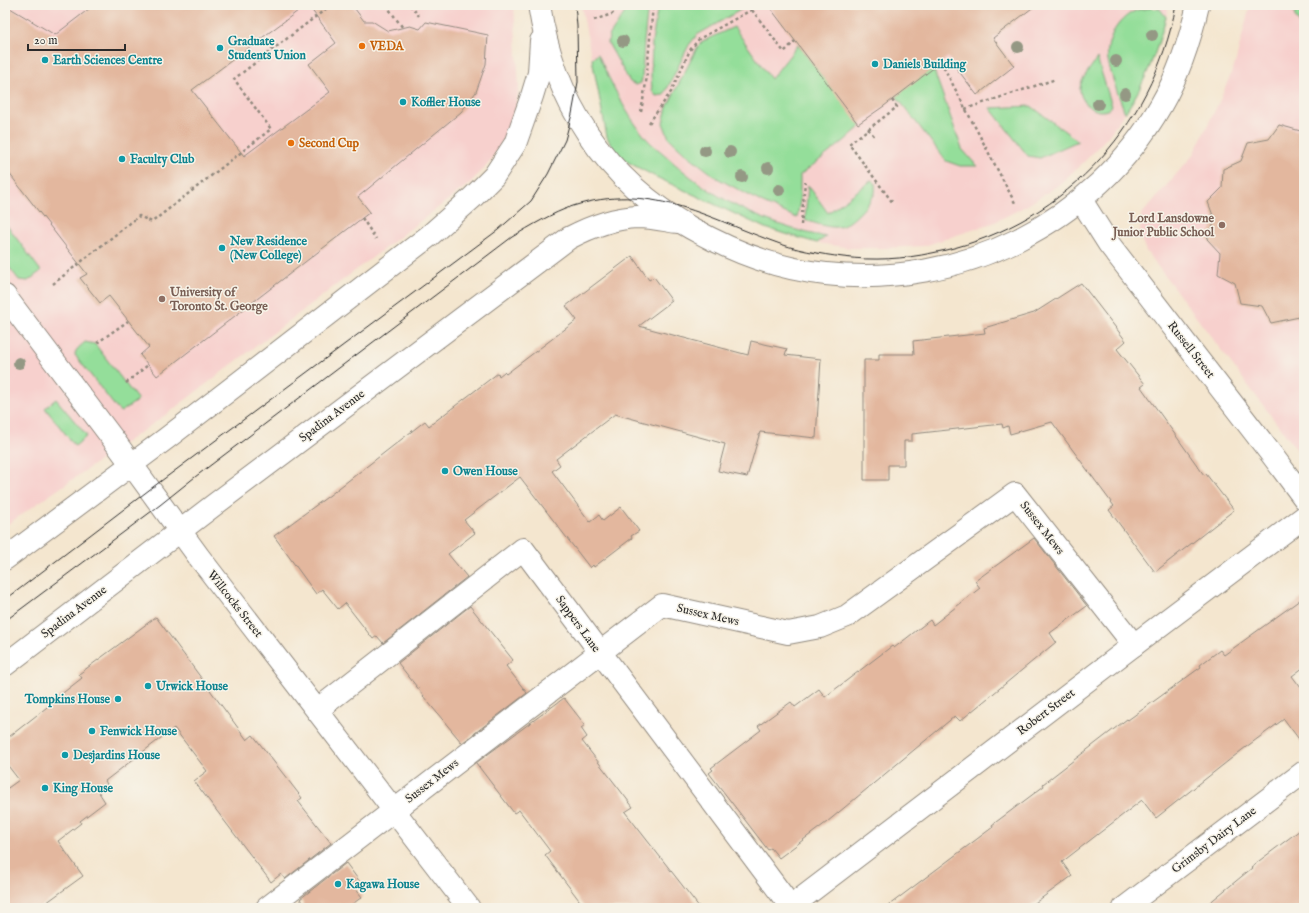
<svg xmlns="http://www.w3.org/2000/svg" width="1309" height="913" font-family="'IM FELL English',serif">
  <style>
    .built { fill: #f7d0cd }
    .green { fill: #94de9a; stroke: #608462 }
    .building { fill: #e3b79e }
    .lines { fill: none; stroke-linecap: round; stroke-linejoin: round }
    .minor-casing { stroke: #90887d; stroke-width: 24 }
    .major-casing { stroke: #90887d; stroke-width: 24 }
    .path { stroke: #90887d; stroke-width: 2.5; stroke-dasharray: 3 3; stroke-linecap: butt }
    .minor { stroke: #fff; stroke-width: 22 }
    .major { stroke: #fff; stroke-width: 22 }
    .tram { stroke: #2b2b2b; stroke-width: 1 }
    .tree { fill: #949884 }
    .food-dot { fill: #e8710a; stroke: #f7f3e8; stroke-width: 1.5 }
    .culture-dot { fill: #0f9aa8; stroke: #f7f3e8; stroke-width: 1.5 }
    .education-dot { fill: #8d6e63; stroke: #f7f3e8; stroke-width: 1.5 }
    .labels { text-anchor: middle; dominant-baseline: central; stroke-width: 3; stroke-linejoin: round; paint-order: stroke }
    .culture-label { font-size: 12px; font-weight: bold; fill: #0d838f; stroke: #f7f3e8; text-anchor: start }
    .food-label { font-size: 12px; font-weight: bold; fill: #c56008; stroke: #f7f3e8; text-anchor: start }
    .education-label { font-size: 12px; font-weight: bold; fill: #785e54; stroke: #f7f3e8; text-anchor: end }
    .street-label { font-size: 12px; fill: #2b2b2b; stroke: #f7f3e8 }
  </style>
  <rect width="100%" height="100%" fill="#f7f3e8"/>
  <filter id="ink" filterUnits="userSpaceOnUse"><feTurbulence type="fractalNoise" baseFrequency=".025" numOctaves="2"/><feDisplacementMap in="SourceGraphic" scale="8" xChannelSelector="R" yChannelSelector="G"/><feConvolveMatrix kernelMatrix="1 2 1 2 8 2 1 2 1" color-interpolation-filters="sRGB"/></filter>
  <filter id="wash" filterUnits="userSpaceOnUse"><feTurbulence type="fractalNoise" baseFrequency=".012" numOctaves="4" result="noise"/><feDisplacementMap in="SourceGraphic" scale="16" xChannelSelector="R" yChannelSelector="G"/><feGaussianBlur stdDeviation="0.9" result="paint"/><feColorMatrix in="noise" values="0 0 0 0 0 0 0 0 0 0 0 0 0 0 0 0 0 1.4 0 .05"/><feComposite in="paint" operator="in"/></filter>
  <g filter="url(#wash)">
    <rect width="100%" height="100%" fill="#f4e6cf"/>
    <!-- built -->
    <g class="built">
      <polygon points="5,5 514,5 519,87 515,114 500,146 489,163 469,184 167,414 5,526"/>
      <polygon points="581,5 1169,5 1160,39 1147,73 1130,105 1109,135 1084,162 1057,186 1026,206 993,223 924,246 886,248 851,248 817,243 765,228 629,164 607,137"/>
      <polygon points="1250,5 1304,5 1304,457 1300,454 1146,251 1140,236 1141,215 1193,155 1220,100 1235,64"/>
    </g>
    <!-- green -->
    <g class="green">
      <polygon points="630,5 648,5 644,42 642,79 641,83 636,85 630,82 608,43 609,36"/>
      <polygon points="658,5 749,5 697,35 689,45 664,95 656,96 652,91 651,75 652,42"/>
      <polygon points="1293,5 1304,5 1304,31 1295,17"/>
      <path d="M 1150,8 L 1160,9 L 1166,17 C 1157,51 1145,84 1125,113 C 1119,96 1111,77 1108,60 C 1105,41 1117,19 1135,11 C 1139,9 1145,9 1150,8 Z"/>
      <polygon points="734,27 771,79 798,45 861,126 843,142 800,175 800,201 797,218 763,203 717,178 684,152 669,138 663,123 667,107 698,46 703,41"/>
      <path d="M 598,54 C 611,83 625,113 646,138 C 651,144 658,149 664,154 C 709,197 764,225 826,237 L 817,243 L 765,228 L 654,176 L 622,159 L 615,153 L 607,137 L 592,59 Z"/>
      <path d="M 1097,58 L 1112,106 C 1102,119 1079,105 1080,88 C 1081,78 1092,67 1097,58 Z"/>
      <polygon points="933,68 962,149 977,166 960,166 946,161 896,96"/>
      <polygon points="1031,106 1078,141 1040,158 1028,156 990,108"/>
      <path d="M 872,180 L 875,183 C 875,187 876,192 874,195 C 868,205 849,227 838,227 C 827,228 815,223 805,220 L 808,185 L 828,213 Z"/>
      <polygon points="5,223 41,271 28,281 19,280 5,262"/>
      <path d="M 85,342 L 95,344 L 138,400 L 121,412 L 117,409 L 75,355 C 75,349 81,346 85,342 Z"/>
      <polygon points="56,399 87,436 75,446 45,408"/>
    </g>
    <g id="blocks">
      <!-- building -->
      <g class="building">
        <polygon points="5,5 55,35 94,5 306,5 192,90 244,156 330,92 309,64 336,43 308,5 352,5 364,21 372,21 388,31 410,26 420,29 426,22 488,35 486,64 476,92 461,112 358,197 370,212 157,376 140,355 149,347 109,296 100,303 80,278 87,274 5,168"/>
        <polygon points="768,5 1036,5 993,38 1014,66 977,95 948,57 884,106 858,124"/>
        <polygon points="1279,125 1304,132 1304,316 1271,323 1262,306 1240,303 1235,283 1218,274 1220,253 1207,239 1215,221 1208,202 1222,188 1223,169 1241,161 1248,143 1269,139"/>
        <polygon points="632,256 649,280 654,277 672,301 639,326 748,355 751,341 787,349 785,355 821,359 816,438 760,432 747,477 718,471 725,444 615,414 556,459 560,465 552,471 590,522 599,515 603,521 621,507 639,531 631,536 632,538 594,567 593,565 590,568 520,477 464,520 475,533 448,554 467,577 383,643 377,636 373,639 345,603 338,609 322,589 316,594 274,536 330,495 425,421 429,426 498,373 499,376 504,372 506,374 577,320 566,306"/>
        <polygon points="1081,283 1126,341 1117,349 1145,384 1141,387 1204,475 1206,474 1234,510 1155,572 1109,510 1114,506 1052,422 1010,434 1008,426 1003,428 1002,424 912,434 912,441 904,441 904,465 888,465 888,480 864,480 864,360 879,360 879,354 914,354 913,341 985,333 984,328 1034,313"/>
        <polygon points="1034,538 1087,606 1050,633 1056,642 960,721 955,716 827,822 779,858 771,848 768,850 709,773 713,770 711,768 761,730 758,726 791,702 795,707 819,689 825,697 892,646 894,648 930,620 933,625 980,588 975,581"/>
        <polygon points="1304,597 1304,667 1292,676 1304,692 1304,746 1284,719 1242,750 1156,818 1142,800 1062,862 1072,876 1028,908 885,908 993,827 992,825 1044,786 1043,784 1127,719 1128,720 1201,667 1200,665 1220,650 1224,655"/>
        <polygon points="470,606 513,660 506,666 527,693 462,743 423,696 424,696 398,663"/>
        <polygon points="156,617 247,740 253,735 302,798 298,801 331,843 285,879 281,874 271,882 194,781 207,771 174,728 105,781 107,784 98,791 105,802 80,821 81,823 58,841 83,876 39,908 5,908 5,790 19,780 5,762 5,740 51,704 50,703 82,678 79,674"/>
        <polygon points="564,698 585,725 581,728 587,737 582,741 633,807 625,812 700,908 585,908 545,855 550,851 519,810 514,813 476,763"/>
        <polygon points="1304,827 1304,908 1203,908 1252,868 1251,867"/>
        <polygon points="346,863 360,882 354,887 362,897 347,908 306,908 300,899"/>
      </g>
    </g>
  </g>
  <g filter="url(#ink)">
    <use href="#blocks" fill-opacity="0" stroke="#90887d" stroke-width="1"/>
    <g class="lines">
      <!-- minor casing -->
      <g class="minor-casing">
        <g id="minor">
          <polyline points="1081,200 1109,244 1272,455 1304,498"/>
          <polyline points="5,296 113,439 199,557 469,908"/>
          <polyline points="317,710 523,549 791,907"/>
          <polyline points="267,908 662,605 788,633 820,627 847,616 1015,494 1134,645"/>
          <polyline points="789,908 1134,645 1304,517"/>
          <polyline points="1124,908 1304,772"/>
        </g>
      </g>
      <!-- major casing -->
      <g class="major-casing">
        <g id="major">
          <path d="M 539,5 C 554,101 605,180 691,228 C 733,252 778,269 826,274 C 960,289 1094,223 1161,105 C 1179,74 1190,40 1198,5"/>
          <polyline points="5,559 167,438 429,236 472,198 494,176 515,144 532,96 539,73 541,41"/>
          <path d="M 5,665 L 214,505 L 569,238 C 590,227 613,218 637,217 C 650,217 664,220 677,222"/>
        </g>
      </g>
      <!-- path -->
      <g class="path">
        <polyline points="386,5 403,28"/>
        <polyline points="410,5 419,16"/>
        <polyline points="752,10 784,52 795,41"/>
        <polyline points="594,20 612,14 620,5"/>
        <polyline points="941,62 1015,203"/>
        <polyline points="892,100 897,107 849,144 893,203"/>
        <polyline points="965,109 1056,79"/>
        <polyline points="641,112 646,83 653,5"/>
        <polyline points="649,123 671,92 690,50 699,39 760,5"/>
        <polyline points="868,129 875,137"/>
        <polyline points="362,218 376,239"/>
        <polyline points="801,225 805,182"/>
        <polyline points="53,284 139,216 152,222 271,129 234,79 331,5"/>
        <polyline points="97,343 128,321"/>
        <polyline points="126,383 148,365"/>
      </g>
      <!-- minor -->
      <use href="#minor" class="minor"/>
      <!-- major -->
      <use href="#major" class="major"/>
      <!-- tram -->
      <g class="tram">
        <polyline points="5,600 149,490 498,230 531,201 548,174 565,140 572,114 578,82 577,26 575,5"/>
        <path d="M 5,621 L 160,505 L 195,477 L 512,237 C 531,226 552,213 573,206 C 649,182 704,216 772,241 C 795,250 820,254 843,257 C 873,261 904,259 932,253 C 1058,229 1153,130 1176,5"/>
      </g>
    </g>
    <!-- trees -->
    <g class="tree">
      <circle cx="1152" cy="35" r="6"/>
      <circle cx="623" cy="41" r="6"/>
      <circle cx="1018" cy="47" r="6"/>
      <circle cx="1116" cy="61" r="6"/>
      <circle cx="1125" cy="94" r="6"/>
      <circle cx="1098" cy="104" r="6"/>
      <circle cx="705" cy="151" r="6"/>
      <circle cx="730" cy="152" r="6"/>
      <circle cx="768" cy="168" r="6"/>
      <circle cx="742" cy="177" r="6"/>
      <circle cx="779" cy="190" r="6"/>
      <circle cx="19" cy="363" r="6"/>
    </g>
  </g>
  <!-- markers -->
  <g class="food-dot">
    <circle cx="362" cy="46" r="4"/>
    <circle cx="291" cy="143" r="4"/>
  </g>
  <g class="culture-dot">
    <circle cx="220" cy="48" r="4"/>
    <circle cx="45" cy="60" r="4"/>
    <circle cx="875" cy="64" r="4"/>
    <circle cx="403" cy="102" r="4"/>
    <circle cx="122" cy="159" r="4"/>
    <circle cx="222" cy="248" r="4"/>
    <circle cx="445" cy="471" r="4"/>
    <circle cx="148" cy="686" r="4"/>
    <circle cx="118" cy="699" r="4"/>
    <circle cx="92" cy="731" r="4"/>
    <circle cx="65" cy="755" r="4"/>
    <circle cx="45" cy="788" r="4"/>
    <circle cx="338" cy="884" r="4"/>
  </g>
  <g class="education-dot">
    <circle cx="1222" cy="225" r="4"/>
    <circle cx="162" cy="299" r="4"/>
  </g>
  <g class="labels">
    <!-- culture labels -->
    <g class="culture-label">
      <text x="228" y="41">Graduate<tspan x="228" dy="14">Students Union</tspan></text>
      <text x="53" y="60">Earth Sciences Centre</text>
      <text x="883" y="64">Daniels Building</text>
      <text x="411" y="102">Koffler House</text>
      <text x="130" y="159">Faculty Club</text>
      <text x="230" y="241">New Residence<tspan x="230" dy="14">(New College)</tspan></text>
      <text x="453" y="471">Owen House</text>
      <text x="156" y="686">Urwick House</text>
      <text x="110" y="699" text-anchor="end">Tompkins House</text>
      <text x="100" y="731">Fenwick House</text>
      <text x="73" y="755">Desjardins House</text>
      <text x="53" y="788">King House</text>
      <text x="346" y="884">Kagawa House</text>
    </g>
    <!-- food labels -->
    <g class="food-label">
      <text x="370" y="46">VEDA</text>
      <text x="299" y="143">Second Cup</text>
    </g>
    <!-- education labels -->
    <g class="education-label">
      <text x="1214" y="218">Lord Lansdowne<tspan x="1214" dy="14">Junior Public School</tspan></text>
      <text x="170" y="292" text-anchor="start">University of<tspan x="170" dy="14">Toronto St. George</tspan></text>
    </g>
    <!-- street labels -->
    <g class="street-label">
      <text transform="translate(1191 350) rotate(52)">Russell Street</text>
      <text transform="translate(332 416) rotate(-37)">Spadina Avenue</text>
      <text transform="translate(1042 528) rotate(52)">Sussex Mews</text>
      <text transform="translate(235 604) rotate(52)">Willcocks Street</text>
      <text transform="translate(74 612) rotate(-37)">Spadina Avenue</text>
      <text transform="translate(708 615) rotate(13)">Sussex Mews</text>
      <text transform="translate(578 624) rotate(54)">Sappers Lane</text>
      <text transform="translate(1046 712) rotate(-37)">Robert Street</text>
      <text transform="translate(432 781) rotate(-38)">Sussex Mews</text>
      <text transform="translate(1214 840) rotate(-37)">Grimsby Dairy Lane</text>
    </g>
  </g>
  <!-- margin -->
  <rect width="1309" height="913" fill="none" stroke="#f7f3e8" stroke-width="20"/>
  <!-- scale -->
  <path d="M28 44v6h97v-6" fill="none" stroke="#2b2b2b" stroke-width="2"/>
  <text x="34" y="44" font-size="12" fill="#2b2b2b" stroke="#f7f3e8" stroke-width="3" paint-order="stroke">20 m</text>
</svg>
